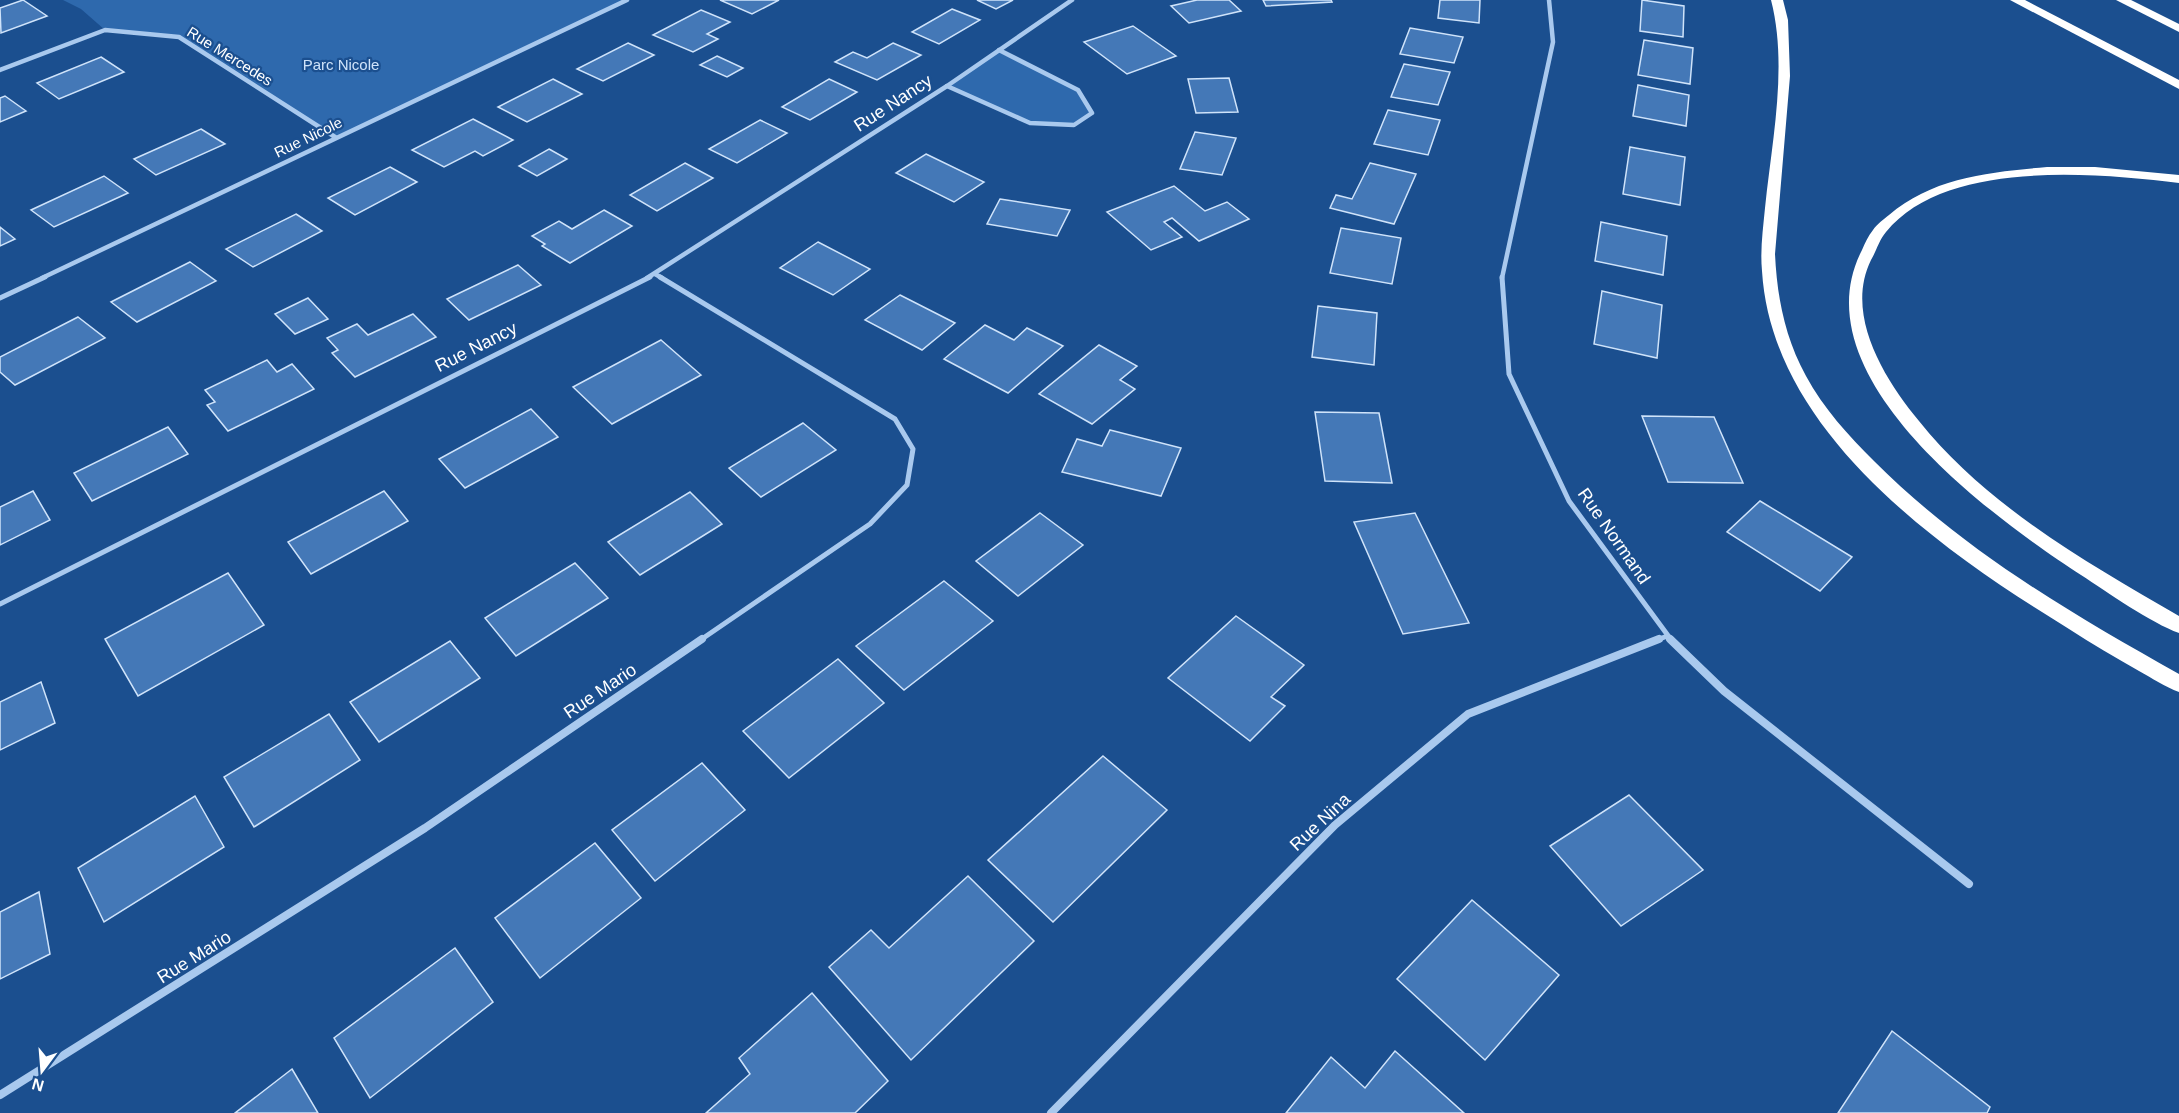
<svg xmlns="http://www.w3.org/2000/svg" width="2179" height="1113" font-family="Arial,sans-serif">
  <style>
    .green { fill: #2e69ad }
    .building { fill: #4478b7; stroke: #cfe3fa; stroke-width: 1.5 }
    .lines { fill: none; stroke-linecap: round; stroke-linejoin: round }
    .minor-far2 { stroke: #a9c9ee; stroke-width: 4.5 }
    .minor-far1 { stroke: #a9c9ee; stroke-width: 5 }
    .minor { stroke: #a9c9ee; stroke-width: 8 }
    .motorway { fill: #fff; fill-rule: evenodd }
    .labels { text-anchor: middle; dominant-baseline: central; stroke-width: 4.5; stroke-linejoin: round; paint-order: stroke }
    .far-street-label { font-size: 15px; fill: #fff; stroke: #1b4f8f }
    .far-park-label { font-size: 15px; fill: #cfe3fa; stroke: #1b4f8f }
    .street-label { font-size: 18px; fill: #fff; stroke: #1b4f8f }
  </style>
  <rect width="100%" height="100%" fill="#1b4f8f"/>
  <!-- green -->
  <g class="green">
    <polygon points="63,0 627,0 335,137 179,37 105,30 81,9"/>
    <polygon points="999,50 1078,90 1092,113 1074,125 1030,123 947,86"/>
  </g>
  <!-- building -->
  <g class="building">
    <polygon points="23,0 47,16 1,33 0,8"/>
    <polygon points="720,0 779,0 752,14"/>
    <polygon points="977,0 1013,0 996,9"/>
    <polygon points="1197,0 1229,0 1241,11 1189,23 1171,6"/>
    <polygon points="1263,0 1331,0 1332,2 1266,6"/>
    <polygon points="1440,0 1480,0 1479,23 1438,18"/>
    <polygon points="1642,0 1684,6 1683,37 1640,31"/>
    <polygon points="952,9 980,20 939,44 912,32"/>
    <polygon points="701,10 730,22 707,34 718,39 693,52 653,35"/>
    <polygon points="1133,26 1176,56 1127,74 1084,42"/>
    <polygon points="1410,28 1463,37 1454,63 1400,54"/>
    <polygon points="1644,40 1693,48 1690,84 1638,75"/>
    <polygon points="628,43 654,55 603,81 577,69"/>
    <polygon points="893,43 921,55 877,80 835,62 853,52 867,58"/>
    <polygon points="717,56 743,68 727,77 700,65"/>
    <polygon points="101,57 124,72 59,99 37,83"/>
    <polygon points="1404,64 1450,72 1438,105 1391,97"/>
    <polygon points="1229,78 1238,112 1196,113 1188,79"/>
    <polygon points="553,79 582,94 527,122 498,107"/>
    <polygon points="829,79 857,92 810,120 782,107"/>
    <polygon points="1638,85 1689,95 1686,126 1633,116"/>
    <polygon points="5,96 26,111 0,122 0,98"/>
    <polygon points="1388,110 1440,120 1428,155 1374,144"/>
    <polygon points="473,119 513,140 483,156 475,151 444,167 412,150"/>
    <polygon points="760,120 787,133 737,163 709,149"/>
    <polygon points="201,129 225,144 156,175 134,159"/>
    <polygon points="1195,132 1236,138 1222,175 1180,169"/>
    <polygon points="1630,147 1685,157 1680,205 1623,194"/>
    <polygon points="549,149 567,159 537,176 519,166"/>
    <polygon points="926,154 984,182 954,202 896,173"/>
    <polygon points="685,163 713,178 657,211 630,195"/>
    <polygon points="1370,163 1416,174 1394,224 1330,208 1336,195 1352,199"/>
    <polygon points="390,167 417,182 355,215 328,198"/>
    <polygon points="104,176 128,193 54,227 31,210"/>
    <polygon points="1174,186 1205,211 1227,202 1249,219 1199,241 1172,218 1164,222 1182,237 1151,250 1107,212"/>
    <polygon points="1000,199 1070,210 1057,236 987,224"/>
    <polygon points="604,210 632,226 570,263 542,246 545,244 532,236 559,221 572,229"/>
    <polygon points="296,214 322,231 253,267 226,249"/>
    <polygon points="1601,222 1667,236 1663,275 1595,261"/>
    <polygon points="0,227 15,239 0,246"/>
    <polygon points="1341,228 1401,238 1392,284 1330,273"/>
    <polygon points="818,242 870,269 833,295 780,268"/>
    <polygon points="190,262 216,281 137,322 111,302"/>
    <polygon points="518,265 541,285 469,320 447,299"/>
    <polygon points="1602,291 1662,305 1657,358 1594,344"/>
    <polygon points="900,295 955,323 922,350 865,320"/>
    <polygon points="308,298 328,319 295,334 275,314"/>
    <polygon points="1318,306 1377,313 1374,365 1312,357"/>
    <polygon points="413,314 436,337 355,377 332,353 338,350 327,338 357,324 368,335"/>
    <polygon points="78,317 105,338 15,385 0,372 0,357"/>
    <polygon points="985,325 1014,340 1027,328 1063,346 1008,393 944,359"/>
    <polygon points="661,340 701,375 612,424 573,387"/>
    <polygon points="1099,345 1137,366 1120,380 1135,389 1092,424 1039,394"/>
    <polygon points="267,360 277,372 292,364 314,389 228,431 207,405 215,402 205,390"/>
    <polygon points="531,409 558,437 465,488 439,459"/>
    <polygon points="1315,412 1379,413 1392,483 1325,481"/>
    <polygon points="1642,416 1714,417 1743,483 1668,482"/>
    <polygon points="803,423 836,450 761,497 729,468"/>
    <polygon points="168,427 188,454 92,501 74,473"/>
    <polygon points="1110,430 1181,448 1161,496 1062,472 1077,439 1102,446"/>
    <polygon points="33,491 50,520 0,545 0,507"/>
    <polygon points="384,491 408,521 311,574 288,542"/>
    <polygon points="690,492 722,524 640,575 608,542"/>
    <polygon points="1760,501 1852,557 1820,591 1727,532"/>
    <polygon points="1040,513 1083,545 1018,596 976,561"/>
    <polygon points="1415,513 1469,623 1403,634 1354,522"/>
    <polygon points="575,563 608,598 516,656 485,618"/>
    <polygon points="228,573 264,625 138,696 105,639"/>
    <polygon points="944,581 993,621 904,690 856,646"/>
    <polygon points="1236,616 1304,665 1271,697 1285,706 1250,741 1168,678"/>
    <polygon points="450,641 480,678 379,742 350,702"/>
    <polygon points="838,659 884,703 789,778 743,731"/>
    <polygon points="41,682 55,723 0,750 0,702"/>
    <polygon points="329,714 360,760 254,827 224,777"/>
    <polygon points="1103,756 1167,810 1053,922 988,860"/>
    <polygon points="702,763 745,810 655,881 612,830"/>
    <polygon points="1629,795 1703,870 1621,926 1550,846"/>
    <polygon points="195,796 224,847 104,922 78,868"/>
    <polygon points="595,843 641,898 540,978 495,918"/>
    <polygon points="968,876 1034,941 911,1060 829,967 871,930 889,948"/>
    <polygon points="39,892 50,954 0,979 0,912"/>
    <polygon points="1472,900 1559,975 1485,1060 1397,979"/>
    <polygon points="455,948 493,1002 370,1098 334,1038"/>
    <polygon points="812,993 888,1081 855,1113 706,1113 750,1074 739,1058"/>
    <polygon points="1892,1031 1990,1107 1987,1113 1838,1113"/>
    <polygon points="1395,1051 1464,1113 1286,1113 1331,1057 1365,1088"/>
    <polygon points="292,1069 318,1113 235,1113"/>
  </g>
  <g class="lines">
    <!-- minor-far2 -->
    <g class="minor-far2">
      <polyline points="0,70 105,30 179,37 335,137"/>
      <polyline points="947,86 1030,123 1074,125 1092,113 1078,90 999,50"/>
      <polyline points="655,274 662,278"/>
      <polyline points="42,278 627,0"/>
      <polyline points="647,278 947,86 1072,0"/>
      <polyline points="1502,278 1553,42 1549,0"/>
    </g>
    <!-- minor-far1 -->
    <g class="minor-far1">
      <polyline points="660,277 895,419 913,449 907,485 870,524 699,641"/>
      <polyline points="1502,277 1509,374 1569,501 1672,641"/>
      <polyline points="0,298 45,277"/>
      <polyline points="0,604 650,277"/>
      <polyline points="1655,641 1667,636"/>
    </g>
    <!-- minor -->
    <g class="minor">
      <polyline points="1670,639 1724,691 1969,884"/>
      <polyline points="0,1095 425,828 702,639"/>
      <polyline points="1051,1113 1335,825 1468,714 1659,639"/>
    </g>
    <!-- motorway -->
    <g class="motorway">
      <path d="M 1771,0 L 1783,0 L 1788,20 L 1790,76 L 1775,254 C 1777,297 1785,338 1806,376 C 1823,408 1849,436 1874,461 C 1963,550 2070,613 2179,674 L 2179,692 C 2165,687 2152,678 2139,671 C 2115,657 2092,644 2069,629 C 1942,551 1772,433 1762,271 C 1760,250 1763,229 1765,208 C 1772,140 1788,66 1771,0 Z"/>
      <polygon points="2010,0 2025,0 2179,80 2179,89"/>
      <polygon points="2116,0 2131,0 2179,24 2179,32"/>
      <path d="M 2047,167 L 2095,167 L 2179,175 L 2179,183 C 2095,173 1945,159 1886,232 C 1879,240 1876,252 1871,260 C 1844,315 1885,380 1919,421 C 1987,506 2086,562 2179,616 L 2179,633 C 2151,623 2107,592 2081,575 C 1992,517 1797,376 1862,250 C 1865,243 1868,236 1873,230 C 1877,224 1884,219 1889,215 C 1933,177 1991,172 2047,167 Z"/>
    </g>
  </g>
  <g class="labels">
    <!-- far-street labels -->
    <g class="far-street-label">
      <text transform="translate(230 56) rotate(32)">Rue Mercedes</text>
      <text transform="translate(308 137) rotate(-26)">Rue Nicole</text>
    </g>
    <!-- far-park labels -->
    <g class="far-park-label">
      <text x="341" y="64">Parc Nicole</text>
    </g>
    <!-- street labels -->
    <g class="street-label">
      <text transform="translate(893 103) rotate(-33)">Rue Nancy</text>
      <text transform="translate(476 347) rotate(-27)">Rue Nancy</text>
      <text transform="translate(1614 536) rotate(55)">Rue Normand</text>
      <text transform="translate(600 691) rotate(-34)">Rue Mario</text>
      <text transform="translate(1320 822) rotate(-43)">Rue Nina</text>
      <text transform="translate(194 957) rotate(-32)">Rue Mario</text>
    </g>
  </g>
  <!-- north arrow -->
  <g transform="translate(42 1071) rotate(196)" stroke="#1b4f8f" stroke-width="4.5" paint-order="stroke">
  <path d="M0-4.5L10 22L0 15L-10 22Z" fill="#ffffff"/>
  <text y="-9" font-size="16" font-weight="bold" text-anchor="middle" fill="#ffffff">N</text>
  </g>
</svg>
